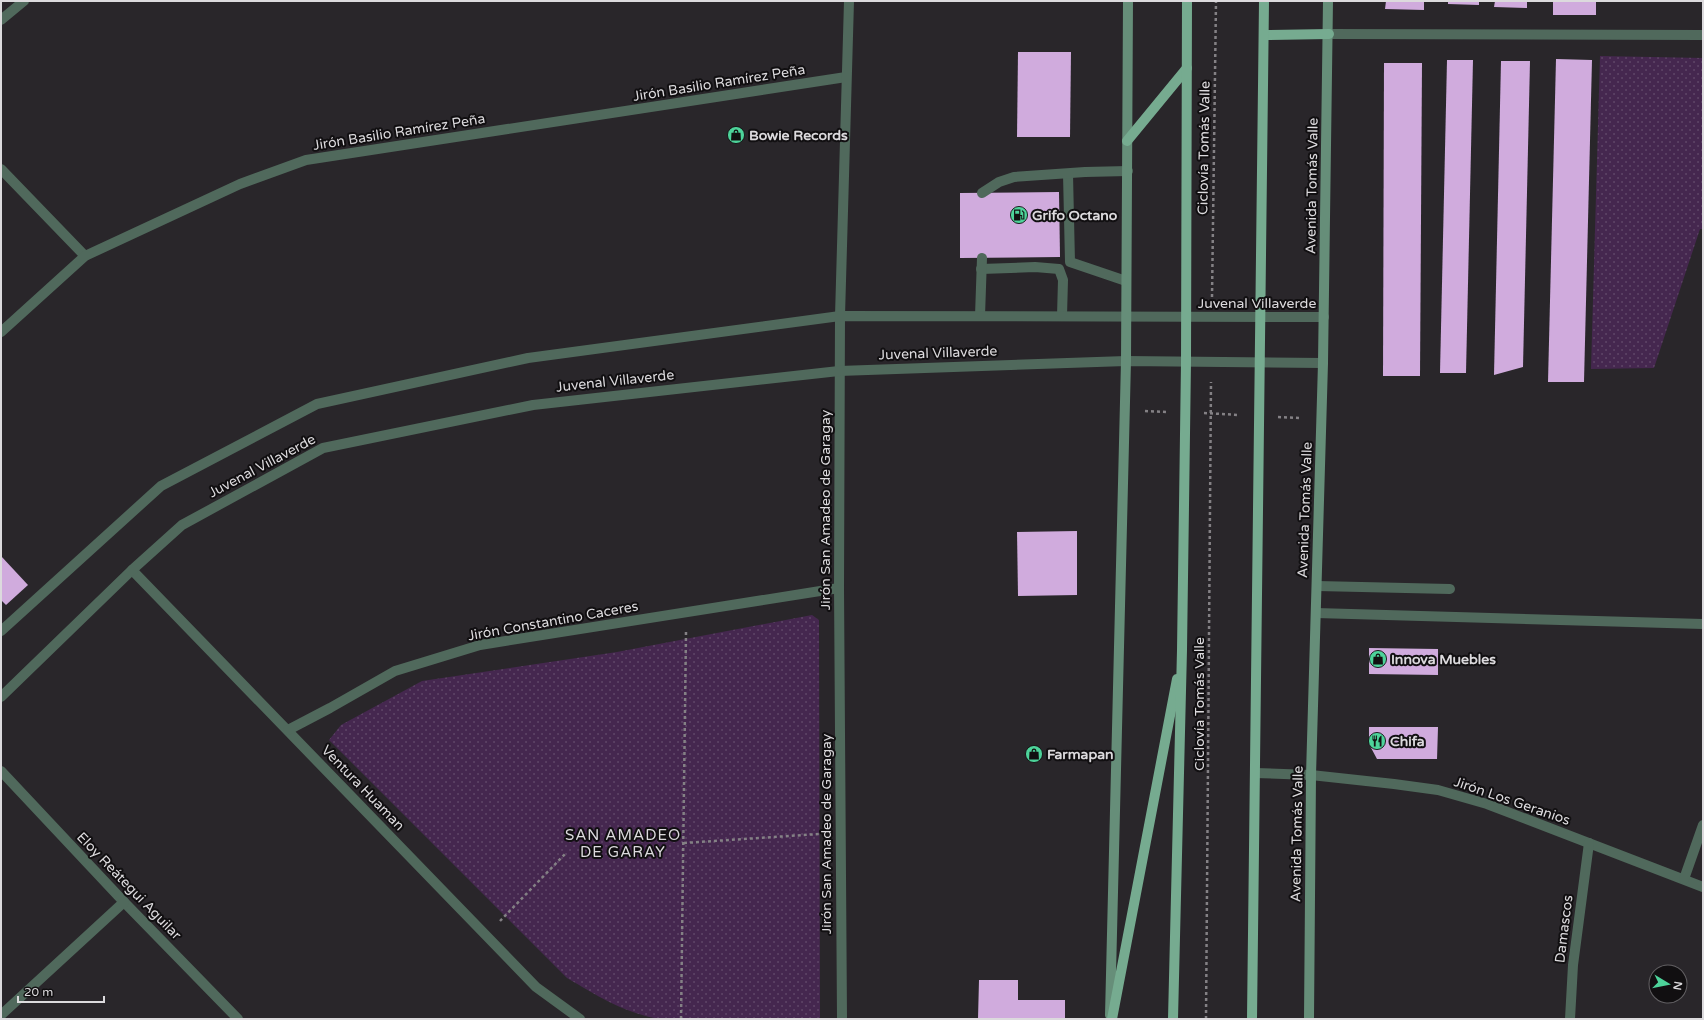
<svg xmlns="http://www.w3.org/2000/svg" width="1704" height="1020" font-family="'Varela Round',sans-serif">
  <style>
    .park { fill: url(#park-dots) }
    .building { fill: #d0abdd }
    .lines { fill: none; stroke-linecap: round; stroke-linejoin: round }
    .path { stroke: #848185; stroke-width: 2.5; stroke-dasharray: 3 3; stroke-linecap: butt }
    .service { stroke: #50695c; stroke-width: 10 }
    .minor { stroke: #50695c; stroke-width: 10 }
    .tertiary { stroke: #50695c; stroke-width: 10 }
    .secondary { stroke: #668e79; stroke-width: 10 }
    .primary { stroke: #76ab90; stroke-width: 10 }
    .labels { text-anchor: middle; dominant-baseline: central; stroke-width: 4; stroke-linejoin: round; paint-order: stroke }
    .street-label { font-size: 14px; fill: #dcdadd; stroke: #110f11 }
    .poi-label { font-size: 14px; font-weight: bold; fill: #dcdadd; stroke: #110f11; text-anchor: start }
    .neighbourhood-label { font-size: 15px; letter-spacing: 1px; fill: #dcdadd; stroke: #110f11 }
  </style>
  <defs>
    <pattern id="park-dots" width="8" height="8" patternUnits="userSpaceOnUse"><rect width="8" height="8" fill="#45274f"/><path d="M2 2h.1M6 6h.1" fill="none" stroke="#5f4668" stroke-width="1.8" stroke-linecap="round"/></pattern>
  </defs>
  <rect width="100%" height="100%" fill="#29262a"/>
  <!-- park -->
  <g class="park">
    <polygon points="1600,56 1703,58 1703,229 1700,229 1654,368 1591,369"/>
    <path d="M 812,615 L 819,620 L 820,1019 L 660,1019 C 624,1013 598,996 567,978 L 329,740 L 341,725 L 422,681 L 617,652 Z"/>
  </g>
  <!-- building -->
  <g class="building">
    <polygon points="1386,1 1424,1 1424,10 1385,9"/>
    <polygon points="1448,1 1479,1 1479,5 1448,4"/>
    <polygon points="1495,1 1527,1 1527,8 1494,7"/>
    <rect x="1553" y="1" width="43" height="14"/>
    <polygon points="1018,52 1071,52 1070,137 1017,137"/>
    <polygon points="1556,59 1592,60 1584,382 1548,382"/>
    <polygon points="1447,60 1473,60 1466,373 1440,373"/>
    <polygon points="1501,61 1530,61 1523,367 1494,375"/>
    <polygon points="1384,63 1422,63 1420,376 1383,376"/>
    <polygon points="1059,192 1060,257 960,258 960,193"/>
    <polygon points="1077,531 1077,595 1018,596 1017,532"/>
    <polygon points="1,556 28,585 6,605 1,600"/>
    <polygon points="1369,648 1438,649 1438,675 1369,674"/>
    <polygon points="1369,727 1438,727 1437,759 1377,759 1369,744"/>
    <polygon points="979,980 1018,980 1018,1000 1065,1000 1065,1019 978,1019"/>
  </g>
  <g class="lines">
    <!-- path -->
    <g class="path">
      <polyline points="1212,297 1216,1"/>
      <polyline points="1145,411 1166,412"/>
      <polyline points="1204,413 1239,415"/>
      <polyline points="1278,417 1301,418"/>
      <polyline points="684,843 819,834"/>
      <polyline points="500,921 566,853"/>
      <polyline points="681,1019 686,632"/>
      <polyline points="1206,1019 1211,382"/>
    </g>
    <!-- service -->
    <g class="service">
      <polyline points="1329,34 1703,35"/>
      <polyline points="1068,174 1070,262 1126,281"/>
      <polyline points="982,193 999,182 1014,177 1085,172 1128,171"/>
      <polyline points="981,269 1035,267 1059,269 1063,280 1062,316"/>
      <polyline points="980,316 982,258"/>
      <polyline points="1317,586 1450,589"/>
      <polyline points="1316,613 1703,624"/>
    </g>
    <!-- minor -->
    <g class="minor">
      <polyline points="1,20 24,1"/>
      <polyline points="1,169 85,256"/>
      <polyline points="1,332 85,256 240,184 306,160 846,77"/>
      <polyline points="132,570 536,987 580,1019"/>
      <polyline points="288,730 330,708 395,671 480,645 839,588"/>
      <polyline points="1,771 124,902 238,1019"/>
      <polyline points="1255,773 1311,775 1394,784 1438,790 1487,804 1703,887"/>
      <polyline points="1684,879 1703,825"/>
      <polyline points="1,1015 124,902"/>
      <polyline points="842,1019 839,588 840,316 849,1"/>
      <polyline points="1570,1019 1573,965 1589,843"/>
    </g>
    <!-- tertiary -->
    <g class="tertiary">
      <polyline points="1,631 161,486 317,404 528,358 840,316 1324,317"/>
      <polyline points="1,697 132,570 182,525 323,448 533,405 839,371 1126,361 1323,363"/>
    </g>
    <!-- secondary -->
    <g class="secondary">
      <polyline points="1110,1015 1126,361 1128,1"/>
      <polyline points="1309,1019 1311,775 1323,363 1328,1"/>
    </g>
    <!-- primary -->
    <g class="primary">
      <polyline points="1264,35 1329,34"/>
      <polyline points="1127,141 1187,68"/>
      <polyline points="1112,1019 1177,679"/>
      <polyline points="1173,1019 1182,650 1186,362 1187,1"/>
      <polyline points="1252,1019 1264,1"/>
    </g>
  </g>
  <!-- icons -->
  <defs>
    <g id="shop-disc" transform="scale(0.9)"><circle r="9.5" fill="#4dd39a" stroke="#110f11"/><path d="M-5-2.5h2.3a2.7 3.5 0 0 1 5.4 0H5L5.5 6h-11ZM-1.5-2.5h3a1.5 2.3 0 0 0-3 0Z" fill="#111"/></g>
    <g id="fuel-disc" transform="scale(0.9)"><circle r="9.5" fill="#4dd39a" stroke="#110f11"/><path d="M-5.5-6h7V0h2V4h1.3V-2.5L3-4.5l.8-.8L6-3V5H2.5V1h-1V6h-7ZM-4.2-4.7v3.2H.2V-4.7Z" fill="#111"/></g>
    <g id="restaurant-disc" transform="scale(0.9)"><circle r="9.5" fill="#4dd39a" stroke="#110f11"/><path d="M-5-6h1v4h1v-4h1v4h1v-4h1v5L-1.5 .5V6h-2V.5L-5-1ZM5-6V6H3V1.5H1.5Q1.5-4 5-6Z" fill="#111"/></g>
  </defs>
  <g fill-rule="evenodd">
    <use href="#shop-disc" x="736" y="135"/>
    <use href="#fuel-disc" x="1019" y="215"/>
    <use href="#shop-disc" x="1378" y="659"/>
    <use href="#restaurant-disc" x="1377" y="741"/>
    <use href="#shop-disc" x="1034" y="754"/>
  </g>
  <g class="labels">
    <!-- street labels -->
    <g class="street-label">
      <text transform="translate(719 83) rotate(-9)">Jirón Basilio Ramírez Peña</text>
      <text transform="translate(399 132) rotate(-9)">Jirón Basilio Ramírez Peña</text>
      <text transform="translate(1204 148) rotate(-89)">Ciclovía Tomás Valle</text>
      <text transform="translate(1312 186) rotate(-89)">Avenida Tomás Valle</text>
      <text x="1257" y="303">Juvenal Villaverde</text>
      <text transform="translate(938 353) rotate(-2)">Juvenal Villaverde</text>
      <text transform="translate(615 381) rotate(-6)">Juvenal Villaverde</text>
      <text transform="translate(262 466) rotate(-28)">Juvenal Villaverde</text>
      <text transform="translate(825 510) rotate(-90)">Jirón San Amadeo de Garagay</text>
      <text transform="translate(1305 510) rotate(-88)">Avenida Tomás Valle</text>
      <text transform="translate(553 621) rotate(-10)">Jirón Constantino Caceres</text>
      <text transform="translate(1199 704) rotate(-90)">Ciclovía Tomás Valle</text>
      <text transform="translate(363 788) rotate(46)">Ventura Huaman</text>
      <text transform="translate(1512 801) rotate(19)">Jirón Los Geranios</text>
      <text transform="translate(826 834) rotate(-90)">Jirón San Amadeo de Garagay</text>
      <text transform="translate(1297 834) rotate(-89)">Avenida Tomás Valle</text>
      <text transform="translate(129 886) rotate(46)">Eloy Reátegui Aguilar</text>
      <text transform="translate(1564 929) rotate(-83)">Damascos</text>
    </g>
    <!-- poi labels -->
    <g class="poi-label">
      <text x="749" y="135">Bowie Records</text>
      <text x="1032" y="215">Grifo Octano</text>
      <text x="1391" y="659">Innova Muebles</text>
      <text x="1390" y="741">Chifa</text>
      <text x="1047" y="754">Farmapan</text>
    </g>
    <!-- neighbourhood labels -->
    <g class="neighbourhood-label">
      <text x="623" y="835">SAN AMADEO<tspan x="623" dy="17">DE GARAY</tspan></text>
    </g>
  </g>
  <!-- border -->
  <rect width="1704" height="1020" fill="none" stroke="#dcdadd" stroke-width="4"/>
  <!-- north arrow -->
  <g transform="translate(1668 984) rotate(100)"><circle r="19" fill="#110f11" stroke="#626063"/>
  <path d="M0-3L7 15L0 10L-7 15Z" fill="#4dd39a"/>
  <text y="-6" font-size="11" font-weight="bold" text-anchor="middle" fill="#dcdadd">N</text>
  </g>
  <!-- scale -->
  <path d="M18 996v6h86v-6" fill="none" stroke="#dcdadd" stroke-width="2"/>
  <text x="24" y="996" font-size="12" fill="#dcdadd" stroke="#110f11" stroke-width="3" paint-order="stroke">20 m</text>
</svg>
